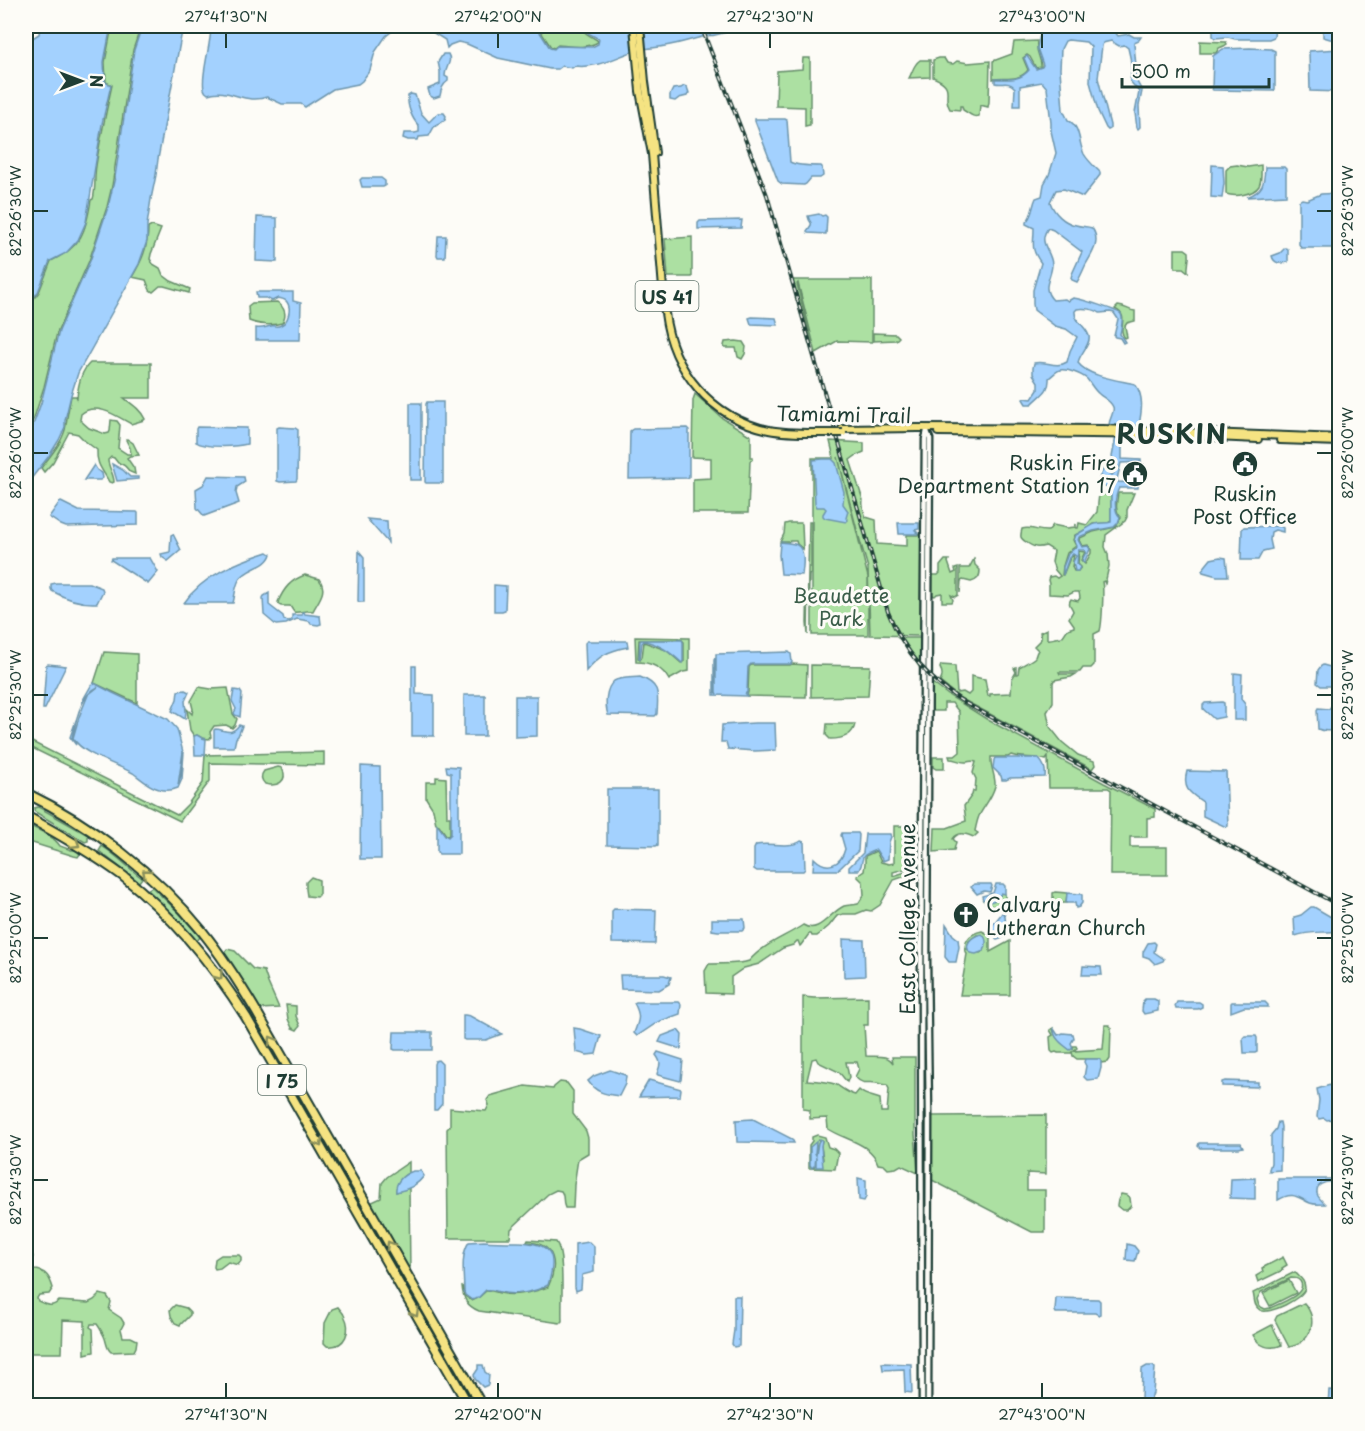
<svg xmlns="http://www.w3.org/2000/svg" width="1365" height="1431" font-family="'Playpen Sans',sans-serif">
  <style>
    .green { fill: #ace0a2; stroke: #668e6b; stroke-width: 1.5; fill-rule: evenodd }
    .water { fill: #a3d1fe; stroke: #6e96ad; stroke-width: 1.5 }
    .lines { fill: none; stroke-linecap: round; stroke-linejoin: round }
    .secondary-casing { stroke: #1f3d34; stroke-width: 9 }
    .primary-casing { stroke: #1f3d34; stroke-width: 10 }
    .highway-casing { stroke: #1f3d34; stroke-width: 12 }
    .secondary { stroke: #fdfcf7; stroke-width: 4.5 }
    .primary { stroke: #f5e382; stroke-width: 6 }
    .highway { stroke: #f5e382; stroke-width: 8 }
    .rail-casing { stroke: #1f3d34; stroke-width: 4 }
    .rail { stroke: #fdfcf7; stroke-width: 1.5; stroke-dasharray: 4.5; stroke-linecap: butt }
    .primary-bridge-casing { stroke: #1f3d34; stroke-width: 10; stroke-linecap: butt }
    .primary-bridge { stroke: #f5e382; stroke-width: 6 }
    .oneway { stroke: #8a905b }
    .ticks { fill: none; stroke: #1f3d34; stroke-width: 2 }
    .labels { text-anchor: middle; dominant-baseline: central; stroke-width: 6; stroke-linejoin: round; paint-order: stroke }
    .shield { fill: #fdfcf7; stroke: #62766e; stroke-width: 1.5 }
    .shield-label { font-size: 18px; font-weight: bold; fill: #1f3d34 }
    .street-label { font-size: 20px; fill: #1f3d34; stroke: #fdfcf7 }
    .poi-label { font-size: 20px; fill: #1f3d34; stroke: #fdfcf7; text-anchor: end }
    .park-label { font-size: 20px; fill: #3b5e4a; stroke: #fdfcf7 }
    .district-label { font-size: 26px; font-weight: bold; letter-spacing: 1.5px; fill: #1f3d34; stroke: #fdfcf7 }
    .neatline { fill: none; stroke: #1f3d34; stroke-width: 2 }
    .ticks-label { font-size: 15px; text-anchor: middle; fill: #1f3d34 }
  </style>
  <rect width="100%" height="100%" fill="#fdfcf7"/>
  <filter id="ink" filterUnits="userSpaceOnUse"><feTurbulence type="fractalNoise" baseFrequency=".0167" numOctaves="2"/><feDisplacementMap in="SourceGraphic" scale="12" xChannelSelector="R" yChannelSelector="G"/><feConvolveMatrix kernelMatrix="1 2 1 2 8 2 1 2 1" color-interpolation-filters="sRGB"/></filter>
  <g filter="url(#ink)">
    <!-- green -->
    <g class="green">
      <path d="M 112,26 L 141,26 L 133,50 L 112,186 L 107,207 L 89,261 L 57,333 L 44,387 L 34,418 L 26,435 L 26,308 L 39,292 L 51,261 C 81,247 86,232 91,200 L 93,199 C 96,188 94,177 96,166 C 100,139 106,112 112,85 L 106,82 L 105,62 Z"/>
      <path d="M 537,26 L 577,26 L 587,34 L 597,40 L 598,42 C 586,49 571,46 558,45 L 554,48 L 551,47 Z"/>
      <path d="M 1037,41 C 1035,54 1042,58 1041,67 L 1036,68 L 1030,57 L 1027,55 L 1023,58 L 1028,70 C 1019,82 1005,77 993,79 L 993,61 L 1012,54 L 1014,42 Z"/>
      <polygon points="1200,41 1226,42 1227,44 1224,46 1219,48 1216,53 1200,53"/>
      <polygon points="803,58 810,58 810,125 805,126 805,107 776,106 777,71 802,69"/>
      <path d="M 939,58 L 944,58 L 947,63 L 953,64 L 957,61 L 968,63 L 990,61 L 989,102 L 988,107 L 980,105 L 979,116 C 972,118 969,113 963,110 L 962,106 L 960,106 L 960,110 L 950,109 C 941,94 957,87 933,77 L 933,60 Z"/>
      <path d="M 920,60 L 930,60 L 930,77 L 909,78 C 913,71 913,65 920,60 Z"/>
      <path d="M 1237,165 L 1248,167 L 1261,165 C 1261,172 1262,180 1259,186 C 1253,195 1235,197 1226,194 L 1226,170 L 1230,166 Z"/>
      <path d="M 152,226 L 161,229 L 151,254 L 150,259 L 153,264 L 160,268 L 163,275 L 171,281 L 190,289 L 189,293 L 164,286 L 160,286 L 153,292 L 150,290 L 146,280 L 132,277 C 142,261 148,247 148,228 Z"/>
      <polygon points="692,237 692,277 668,277 665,239"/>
      <path d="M 1175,249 L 1185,249 L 1189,252 C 1190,260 1187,265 1188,272 L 1183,268 L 1175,268 Z"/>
      <polygon points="792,280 872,280 872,342 837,341 816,353 798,283 797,284 812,344 811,344"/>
      <path d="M 277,302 C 284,307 288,315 282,323 C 273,326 258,325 249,321 L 248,306 L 252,303 Z"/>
      <path d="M 1118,306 C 1125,306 1129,311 1135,311 L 1135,321 L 1127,323 L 1125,326 L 1127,337 L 1125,338 C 1116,328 1131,317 1115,309 Z"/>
      <polygon points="873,333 896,334 899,337 896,340 873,341"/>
      <polygon points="736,341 743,342 746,347 745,354 742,359 738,357 736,348 725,348 724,346 725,342"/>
      <path d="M 90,363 L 151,363 L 151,398 L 124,398 C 132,404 141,410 145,419 L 144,420 L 131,424 C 117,416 95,401 81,414 L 80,420 L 89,428 L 105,434 L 109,433 L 110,431 L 111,420 L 117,421 L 120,425 L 118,448 L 127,454 L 131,454 L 130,448 L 126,440 L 127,439 L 133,443 L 139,455 L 130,456 L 127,458 L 134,468 L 135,474 L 130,472 C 126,467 124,464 118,463 L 114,458 L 111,457 L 108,460 C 108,467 114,474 114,482 L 112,483 L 109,482 C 103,470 96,465 97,450 L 85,441 L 78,434 L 69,432 L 53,462 L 44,472 L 41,468 C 50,456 64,441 66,425 C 67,416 69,406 71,396 L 76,396 L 77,398 C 78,386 81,371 90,363 Z"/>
      <polygon points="695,394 722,418 751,436 751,457 753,457 753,459 750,461 748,513 693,513 693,479 711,478 711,458 692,457 693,400"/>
      <path d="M 830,441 L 864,443 L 864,452 L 857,455 L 850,460 L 863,500 C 862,507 863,511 866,517 L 876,520 L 877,544 L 907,546 L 907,535 L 921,535 L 920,636 L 870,635 L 868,568 L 857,530 L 838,457 L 868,577 L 868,635 L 812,635 L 812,458 L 834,458 Z"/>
      <path d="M 1118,493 L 1134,493 L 1127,510 L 1127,517 L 1125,521 L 1106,535 L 1105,547 L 1108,554 L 1109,566 L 1105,584 L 1104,581 L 1102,582 C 1104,589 1102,624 1100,631 L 1094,634 L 1094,665 L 1091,668 L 1083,668 L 1080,672 L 1059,672 L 1060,674 L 1076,674 L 1071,677 L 1054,680 L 1053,683 L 1053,702 L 1047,712 L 1050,727 L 1062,742 L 1078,755 L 1094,761 L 1095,765 L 1092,769 L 960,698 L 940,682 C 943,677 943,673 940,668 L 941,665 L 955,666 L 957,693 L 963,692 L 968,695 L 971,692 L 971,676 C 976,677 980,679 985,679 L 988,696 L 990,696 L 990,694 L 1011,693 L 1012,679 L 1016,672 L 1014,668 L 1016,667 L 1016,674 L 1018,674 L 1019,667 C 1021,666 1034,659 1035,657 C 1036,655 1036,653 1038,650 L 1034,646 L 1041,639 L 1040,632 L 1047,629 L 1047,639 C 1051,640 1057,637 1062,637 C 1068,630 1064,630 1074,627 L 1074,625 L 1069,618 L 1073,611 C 1072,606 1067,605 1071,599 L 1078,601 L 1080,598 L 1079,592 L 1074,592 L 1068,595 L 1049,594 L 1049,584 L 1048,580 L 1049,577 L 1054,576 L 1057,578 L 1060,576 L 1055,570 L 1052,562 L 1054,551 L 1046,546 C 1037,548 1034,548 1026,542 C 1020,538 1020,537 1022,529 C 1031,526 1039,532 1048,531 L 1053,525 L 1067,528 L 1075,527 L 1076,524 L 1076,528 L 1078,528 L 1079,523 L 1087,525 L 1097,512 L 1099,494 L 1111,495 L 1111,521 L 1108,523 L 1093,524 L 1083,531 L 1075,535 L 1073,540 L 1076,546 L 1067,553 L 1063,566 L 1062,575 L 1063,575 L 1070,558 L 1074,555 L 1072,567 L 1074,571 L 1078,571 L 1081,567 L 1078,564 L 1079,551 L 1085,552 L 1081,560 L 1085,564 L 1091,553 L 1091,549 L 1088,545 L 1082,546 L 1079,540 L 1080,538 L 1093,532 L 1115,527 L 1118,523 L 1121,517 C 1114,511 1117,501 1118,493 Z"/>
      <polygon points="809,522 811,522 811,574 809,575 808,635 807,623"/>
      <polygon points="789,523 801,523 802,524 803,549 797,544 796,541 790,541 788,542 780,542 784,534 785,524"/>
      <path d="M 974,559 L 975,565 L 980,570 C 980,577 978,580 971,582 L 963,580 L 961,581 L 960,593 L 960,568 L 969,568 Z"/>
      <polygon points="945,560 949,560 948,562 952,574 956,572 955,569 958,568 958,595 955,597 951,595 953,600 952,602 942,602 942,593 937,594 935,596 932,595 932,575 938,575 940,573 940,566"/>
      <path d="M 305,575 L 319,579 C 328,591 319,599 313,611 C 306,610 300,613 294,612 L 290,606 L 281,606 L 279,605 L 278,602 C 284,588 291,580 305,575 Z"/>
      <path d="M 635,637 L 689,638 L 689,671 L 683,672 L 669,680 C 662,667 650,662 636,662 ZM 639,640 L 682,640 L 684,642 L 684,662 L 681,663 L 666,650 L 644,642 L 642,657 L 640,660 L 638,658 Z"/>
      <polygon points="898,638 920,638 920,668 901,640"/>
      <polygon points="104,652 137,654 137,703 94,683"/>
      <polygon points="792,664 807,665 806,697 747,696 748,692 749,667 751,665 790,665"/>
      <polygon points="811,665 870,666 868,696 811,697"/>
      <path d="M 931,682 L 948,695 L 988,720 L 1104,783 L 1155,809 L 1155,817 L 1147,818 L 1147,837 L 1130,837 L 1130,847 L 1167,847 L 1167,875 L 1110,875 L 1111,790 L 1108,788 L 1049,788 L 1048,757 L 1046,760 C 1034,756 1022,759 1011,755 L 1008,757 L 991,757 C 990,767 996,777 995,786 C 992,798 984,806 979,816 C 977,821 976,826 975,831 L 978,833 L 974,837 C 965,834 959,831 953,839 L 956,842 L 954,850 L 934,852 L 935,828 L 947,828 L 966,821 L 964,806 L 972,795 L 973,791 L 975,791 L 976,779 L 973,773 L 976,762 C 971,760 970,762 965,762 C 959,762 955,759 950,759 L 949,756 L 955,756 L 960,752 L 959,712 L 952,703 L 944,703 L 944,711 L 931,711 Z"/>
      <polygon points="199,687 211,689 228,688 233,714 237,719 235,725 232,728 226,725 214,726 210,732 211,737 209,739 202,738 197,735 194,736 190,730 187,709 192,714 193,709 191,701"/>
      <path d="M 827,724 L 855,724 C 853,737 841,739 830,739 L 826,735 Z"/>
      <polygon points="26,739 177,815 188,804 203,783 205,755 324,752 324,765 210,763 210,781 180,821 26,745"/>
      <polygon points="933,757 944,757 944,769 936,769 933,767"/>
      <path d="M 278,767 L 282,768 C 289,782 277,787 265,784 C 261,780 260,776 264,771 Z"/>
      <polygon points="436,777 446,778 447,817 450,817 450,834 448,836 446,835 439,825 436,824 433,809 426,798 426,782 436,782"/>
      <polygon points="34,808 38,807 42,809 88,835 88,841 85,842 37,813 34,811"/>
      <path d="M 26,824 C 37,830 53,835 60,846 L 71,850 L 77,850 L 80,854 L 78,857 L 74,856 L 26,841 Z"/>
      <path d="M 894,826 L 916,826 L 915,866 L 893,872 L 893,876 L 912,870 L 914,873 L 894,880 L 880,905 L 871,911 L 866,910 L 856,914 L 843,914 L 837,916 L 829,926 L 817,936 L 812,936 L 811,934 L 809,934 L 801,945 L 800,946 L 798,941 L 797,941 L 793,945 L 783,948 L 759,964 L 744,968 L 731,977 L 731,994 L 706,993 L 705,971 L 709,964 C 722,963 737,965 749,961 C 763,944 785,937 803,925 C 819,935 830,912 844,906 C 848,905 854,905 858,904 L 864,895 L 863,882 L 857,876 L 864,871 L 865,863 L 865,856 L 876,851 L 881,862 L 889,864 L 894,863 Z"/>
      <path d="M 102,846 C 117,855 128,868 142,878 L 139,882 L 99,851 Z"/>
      <polygon points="311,877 319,880 319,895 317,897 307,896 306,889 306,882"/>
      <polygon points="152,887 179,913 200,937 197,941 147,890"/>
      <polygon points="1055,892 1067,893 1066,903 1053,903 1053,893"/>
      <path d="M 1001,893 L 1005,894 L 1005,904 C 998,909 989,907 983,900 L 986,900 L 989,902 L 999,897 Z"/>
      <path d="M 982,931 L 988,934 L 990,938 L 990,952 L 1010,941 L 1010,995 L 960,995 L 967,954 C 961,943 970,933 982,931 ZM 977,935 L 984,951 L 980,953 L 967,949 L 969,941 Z"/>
      <polygon points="227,949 235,951 253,969 264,971 268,983 279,1008 260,1009 224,953"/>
      <path d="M 803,997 L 814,998 L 868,997 L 868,1025 L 864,1025 L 866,1056 C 877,1057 887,1054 893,1063 L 892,1057 L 915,1057 L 915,1134 L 918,1173 L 901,1165 L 896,1168 L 888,1169 L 884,1165 L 878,1164 C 871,1143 845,1140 828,1129 L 827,1118 L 810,1119 L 810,1110 L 803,1109 ZM 816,1058 L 818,1062 L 839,1072 L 847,1082 L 849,1077 L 846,1062 L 857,1062 L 859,1069 L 855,1077 C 864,1086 867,1081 877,1083 C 880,1084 884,1085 887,1085 L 889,1089 L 887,1112 L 881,1112 L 880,1099 C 872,1096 865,1096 859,1090 L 855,1095 C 848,1093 843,1089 837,1085 C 828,1081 817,1081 807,1080 L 812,1059 Z"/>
      <polygon points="286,1005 296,1006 296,1016 300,1026 297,1030 292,1028 288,1019"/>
      <path d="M 1105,1025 L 1109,1025 L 1111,1027 L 1110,1059 L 1108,1062 L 1101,1063 L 1099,1059 L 1077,1059 L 1073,1056 L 1072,1052 L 1071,1053 L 1058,1053 L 1056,1052 L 1053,1053 L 1051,1051 L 1050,1037 L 1053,1035 L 1050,1030 L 1053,1028 C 1055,1040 1062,1042 1073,1048 L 1073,1046 L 1076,1046 L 1077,1048 L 1073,1051 L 1103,1049 Z"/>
      <path d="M 560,1082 L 567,1083 L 573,1091 L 573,1114 L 586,1131 L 588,1138 L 588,1153 L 578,1159 L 574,1185 L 573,1208 L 565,1208 C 562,1202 565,1196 561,1191 L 556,1190 L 548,1194 L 513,1227 L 511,1229 L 510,1238 L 448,1238 L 447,1129 L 450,1126 L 450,1108 L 486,1111 L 489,1105 L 487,1100 L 490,1096 L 525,1086 L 553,1089 L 554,1087 Z"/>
      <polygon points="1046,1115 1046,1174 1027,1173 1027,1190 1045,1190 1045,1232 1032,1232 932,1180 932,1116"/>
      <path d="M 817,1135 L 825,1137 L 828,1147 L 834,1149 L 838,1153 L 835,1169 L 809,1168 L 809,1145 L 812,1141 L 812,1137 ZM 819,1140 L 822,1140 L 821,1146 L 823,1159 L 816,1157 L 815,1165 L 813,1168 L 810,1165 L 810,1147 L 816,1145 L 815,1153 L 816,1156 Z"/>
      <path d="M 409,1162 L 409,1173 C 402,1175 396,1184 396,1192 L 409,1188 L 410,1272 L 370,1203 L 381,1198 L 382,1183 L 387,1177 Z"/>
      <polygon points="1121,1194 1126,1195 1130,1198 1131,1206 1127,1210 1122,1210 1117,1206 1118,1200"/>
      <path d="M 528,1240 L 556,1242 C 565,1253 561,1304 562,1321 L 560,1323 L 479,1311 C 467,1306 463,1299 462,1286 L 465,1296 L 472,1301 L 478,1298 L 486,1291 C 492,1290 495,1292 500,1293 C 515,1297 534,1292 548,1287 C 558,1265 556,1243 527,1242 Z"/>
      <path d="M 30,1248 L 33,1257 L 29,1260 L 34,1270 C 46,1270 50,1278 53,1288 L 49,1294 L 39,1295 L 37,1298 L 38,1301 C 47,1305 52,1308 59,1301 L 88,1303 L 94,1300 L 100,1294 L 107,1296 L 111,1302 L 109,1310 L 121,1318 L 124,1323 L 121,1329 L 123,1337 L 131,1337 L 137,1340 L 136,1347 L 134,1351 L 111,1352 C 106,1348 107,1342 104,1336 C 102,1332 100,1328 97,1324 L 91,1324 L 90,1327 L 93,1329 L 94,1352 L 85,1354 L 85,1321 L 63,1320 L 62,1353 L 26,1353 L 26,1250 Z"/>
      <polygon points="221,1255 239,1255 241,1257 241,1261 238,1265 228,1262 220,1268 215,1269 214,1267 215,1259"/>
      <polygon points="1283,1257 1287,1265 1282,1268 1283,1270 1258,1282 1256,1276 1263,1272 1262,1268"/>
      <path d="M 1295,1272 C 1299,1277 1305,1280 1305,1288 C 1304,1298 1268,1316 1260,1310 C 1253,1306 1255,1298 1253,1293 ZM 1291,1278 C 1295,1278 1297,1278 1300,1281 C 1309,1294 1278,1304 1270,1308 L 1265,1309 L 1259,1306 L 1257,1299 L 1261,1292 Z"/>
      <polygon points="1289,1280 1296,1293 1270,1306 1263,1293"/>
      <path d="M 1304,1303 C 1319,1320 1311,1343 1289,1347 L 1275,1320 L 1277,1316 Z"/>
      <polygon points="175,1305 186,1308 190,1312 190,1315 180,1325 175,1323 171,1316 170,1310"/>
      <path d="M 338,1307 C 340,1310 343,1312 344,1315 C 352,1330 346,1348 327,1346 L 324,1343 L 325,1323 L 332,1309 Z"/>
      <path d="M 1272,1325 L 1282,1345 C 1270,1350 1259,1347 1253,1335 Z"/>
      <polygon points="444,1358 451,1358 478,1405 471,1405"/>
    </g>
    <!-- water -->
    <g class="water">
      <polygon points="40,26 111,26 104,62 105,82 111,85 102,124 86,222 78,240 66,253 50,261 38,292 26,306 26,42 39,34"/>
      <polygon points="142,26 183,26 158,159 156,175 151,199 147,225 147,241 139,264 78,373 71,395 65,420 65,427 59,440 49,456 26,485 26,439 32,428 41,403 59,331 90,261 108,207 115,177 134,50"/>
      <path d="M 211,26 L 536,26 L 550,48 L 554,49 L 557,46 L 592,47 L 598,44 L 599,39 L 588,33 L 579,26 L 746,26 C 736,29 725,33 715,35 C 712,36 709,35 706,36 C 693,39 679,44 665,46 C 656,48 647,48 638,50 C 617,56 598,69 575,66 L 572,68 L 562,66 L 558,69 L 550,69 L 498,58 L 467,44 L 458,42 L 450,45 L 447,48 L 445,40 L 429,30 L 421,27 L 395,29 L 386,36 L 375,52 L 370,70 L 362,81 L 358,84 L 333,89 L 305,107 L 301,104 L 282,104 L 267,97 C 245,105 229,87 208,94 C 207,93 205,92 205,91 C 199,82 212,40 211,26 Z"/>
      <path d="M 1042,26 L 1115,26 L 1115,32 L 1118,36 L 1129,34 L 1134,37 L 1141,37 L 1139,40 L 1134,42 L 1134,44 L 1136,66 L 1135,78 L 1142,91 L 1139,106 L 1140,127 L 1138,129 L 1137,128 L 1135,113 L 1139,92 L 1130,81 C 1132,70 1131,58 1128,48 L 1124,45 L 1119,46 L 1111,41 L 1103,43 L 1102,46 L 1098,78 L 1110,125 L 1110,129 L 1108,130 L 1106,128 L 1098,111 L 1090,82 L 1091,47 L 1086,42 L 1068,40 L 1065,41 L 1061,49 L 1060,69 L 1063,110 L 1068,120 C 1081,127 1078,142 1084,154 C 1088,161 1094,166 1100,172 L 1100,175 L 1083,197 L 1064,189 L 1056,190 L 1050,202 C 1054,213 1064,223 1076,225 C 1082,227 1086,226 1092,228 C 1101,241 1093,252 1086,264 C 1083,270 1081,276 1077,282 L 1072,280 L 1071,278 L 1072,274 L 1082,252 L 1053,230 L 1048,228 C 1037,243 1051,250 1052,264 C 1052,278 1040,287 1053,300 L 1065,299 L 1068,301 L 1073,298 C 1079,298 1119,311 1121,314 C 1124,320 1121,328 1120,334 L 1125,342 L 1123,343 L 1120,338 L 1115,337 L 1114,336 L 1118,319 L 1114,313 L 1110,312 L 1100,313 C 1095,309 1084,308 1077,309 L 1075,311 C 1074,321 1086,326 1089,336 C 1091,345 1079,354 1078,363 C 1089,377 1118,380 1135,384 C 1144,396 1142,410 1139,425 L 1125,426 L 1122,433 L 1122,459 L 1141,460 L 1141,462 L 1121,463 L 1117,479 L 1118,482 L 1138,483 L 1138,488 L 1119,488 C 1115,496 1113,511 1120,517 L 1118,523 L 1114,527 L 1093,531 L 1079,537 L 1078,540 L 1082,547 L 1088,546 L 1090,549 L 1084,563 L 1082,560 L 1086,552 L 1084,550 L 1078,550 L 1077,564 L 1080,567 L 1078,571 L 1075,571 L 1073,562 L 1076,556 L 1073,554 L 1069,558 L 1063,575 L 1063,567 L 1068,554 L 1077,546 L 1074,540 L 1076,535 C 1082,532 1091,525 1095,524 C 1101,522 1106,524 1111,522 L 1111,489 L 1099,485 C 1098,476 1102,472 1107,464 L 1108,473 L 1112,475 L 1114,473 L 1113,459 L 1112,457 L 1116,436 L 1113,427 L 1109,425 C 1109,418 1115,413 1113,407 C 1110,400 1103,398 1099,394 C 1094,390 1091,384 1087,379 C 1081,374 1068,369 1060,370 C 1056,371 1052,376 1049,378 C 1050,392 1040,395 1032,404 L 1026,404 L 1023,399 L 1024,398 L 1032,399 L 1038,390 L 1038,382 L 1033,374 L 1033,368 L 1034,363 C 1045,360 1056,369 1067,362 L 1070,351 L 1077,337 L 1066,329 L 1055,326 L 1034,310 L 1033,304 L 1033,290 L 1041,263 C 1030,248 1034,245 1034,228 L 1026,224 L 1026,222 C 1033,216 1032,206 1036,198 L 1042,196 L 1044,184 L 1049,175 L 1056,153 L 1051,131 L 1051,123 L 1047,88 L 1042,82 L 1020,86 L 1020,106 L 1014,106 L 1015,88 C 1008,80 1003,85 995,83 L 995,79 C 1008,79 1020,81 1029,70 L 1024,58 L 1027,56 L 1036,69 L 1042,67 L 1043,65 L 1037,48 Z"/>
      <polygon points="1213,26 1275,26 1274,37 1269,39 1235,39 1228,37 1215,38 1213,36"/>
      <polygon points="1324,26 1339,26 1339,40 1330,39 1323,37 1323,30"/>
      <polygon points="1250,48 1271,49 1275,51 1275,89 1274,91 1213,90 1212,89 1213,56 1223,49"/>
      <polygon points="1339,49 1339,92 1310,91 1309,51"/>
      <path d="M 443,54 L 448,54 C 453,62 445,67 445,76 L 448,78 L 448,81 C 442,85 441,90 440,96 L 434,98 L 430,96 L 428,89 L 440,84 L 440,71 L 438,62 Z"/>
      <polygon points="684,86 687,87 689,93 687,96 679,98 675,101 670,100 670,95 673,89 681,88"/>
      <path d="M 411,94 L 415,95 L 421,113 L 429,122 L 438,113 L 444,113 L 446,116 L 445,120 L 434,127 L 429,136 L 419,137 L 418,140 L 408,140 L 403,138 L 404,133 L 415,133 L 419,132 L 419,126 C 412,119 407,106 408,96 Z"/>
      <path d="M 755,119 L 785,119 L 787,120 L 790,162 C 797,166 812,166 821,166 L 822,167 L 823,176 L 820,178 L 811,178 L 806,184 L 804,185 L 782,184 L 778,181 L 755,121 Z"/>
      <polygon points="1212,165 1223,166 1224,183 1222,198 1211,197"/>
      <path d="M 1265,167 L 1284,167 L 1286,169 L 1286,195 L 1247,197 C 1264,190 1264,184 1265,167 Z"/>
      <polygon points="362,178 381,178 385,181 385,186 383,187 362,187 360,180"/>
      <polygon points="1339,193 1339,248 1301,248 1299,244 1299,201 1302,199 1307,200 1321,194"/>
      <path d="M 819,214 L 822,216 L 825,215 L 827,217 L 826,234 L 808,233 L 807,231 C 815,220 810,226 808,216 Z"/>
      <polygon points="257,217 277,218 277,262 256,261"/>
      <polygon points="742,220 741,228 698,229 698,223 700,221"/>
      <polygon points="438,236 446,236 445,257 438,257 437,255"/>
      <path d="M 1285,248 L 1288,249 L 1288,262 C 1281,264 1274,264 1272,256 L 1280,253 Z"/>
      <path d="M 256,292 L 293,292 L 293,301 L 301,303 L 300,340 L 256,340 L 256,328 C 263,329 265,327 271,326 C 276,325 276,328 281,325 C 288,322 292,309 287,302 C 285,299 282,299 278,298 L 272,301 L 266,298 L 257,298 Z"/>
      <polygon points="752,317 776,318 778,325 751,324 749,318"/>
      <polygon points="443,402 443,483 426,483 425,482 426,404 427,402"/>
      <rect x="410" y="403" width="11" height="77"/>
      <path d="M 197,427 L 247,428 L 247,444 C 236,447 205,448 196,442 L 196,429 Z"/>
      <polygon points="279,427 295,428 298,430 297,479 296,481 280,482 277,481 277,428"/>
      <polygon points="687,428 689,430 689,477 687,478 629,479 630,431 633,429"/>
      <polygon points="823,459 832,459 836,463 844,492 843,504 848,511 846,518 848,520 846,522 825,518 823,516 823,514 826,509 824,507 817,507 815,503 813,460"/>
      <polygon points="112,464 123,470 130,477 138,477 138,479 117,481"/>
      <polygon points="94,465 97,470 102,473 103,478 100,480 84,480"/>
      <polygon points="208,476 244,477 245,482 237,487 236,493 239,503 204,516 197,508 196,489 203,485"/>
      <polygon points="61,502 79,511 137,512 138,513 138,525 66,527 61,525 49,517 59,503"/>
      <polygon points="367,519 387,521 388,543"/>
      <polygon points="898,523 919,523 919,529 915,530 919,534 899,534"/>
      <polygon points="1280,526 1283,528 1283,532 1275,530 1271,532 1270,540 1272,549 1263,551 1258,560 1241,560 1242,529 1244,527"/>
      <polygon points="173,534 181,550 168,561 162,557 161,554 170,552 171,535"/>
      <path d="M 781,542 C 786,543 793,543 797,545 C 806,550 803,567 802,575 L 781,574 L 779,555 L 780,543 Z"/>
      <polygon points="359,551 364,557 364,602 359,602 358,601"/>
      <path d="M 268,552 L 271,554 C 267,568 247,567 239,580 C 235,587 235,596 233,603 L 184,603 C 202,576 237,562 268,552 Z"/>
      <polygon points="1220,557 1226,558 1228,576 1217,576 1203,572 1202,570 1211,559"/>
      <polygon points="112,558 150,558 158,572 148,584 111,560"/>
      <path d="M 56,583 L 89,583 L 102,588 L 103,591 L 97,603 C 80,604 66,599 52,591 L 51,589 L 51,584 Z"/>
      <polygon points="494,585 506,586 505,610 502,611 494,611"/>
      <polygon points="269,593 269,605 283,616 284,620 289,621 292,619 292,615 302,615 302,612 304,612 305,614 320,616 321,624 318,625 311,624 309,621 297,619 286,624 276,625 264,615 263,598 264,596"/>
      <path d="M 641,640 L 682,640 L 683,642 L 683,661 L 682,663 C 670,652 659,644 644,641 L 642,643 L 640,659 L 639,658 L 640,641 Z"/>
      <path d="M 587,641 L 627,641 L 628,647 C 607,651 599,656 586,671 L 585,643 Z"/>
      <polygon points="789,652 791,654 792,662 791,664 751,664 748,667 747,692 745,694 747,693 747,696 714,695 714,660 715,658 715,692 717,694 716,692 716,654"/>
      <polygon points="48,664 66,666 45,709 43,709 46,665"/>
      <path d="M 1323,665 L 1330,667 L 1339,666 L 1339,731 C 1332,729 1325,733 1318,729 L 1317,710 L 1318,708 L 1329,709 L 1332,705 L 1332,689 L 1331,686 L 1321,686 L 1317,683 L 1318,670 L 1321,666 Z"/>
      <polygon points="412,666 416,666 416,694 434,695 434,736 412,736"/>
      <polygon points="1234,673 1242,674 1241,699 1245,704 1245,720 1234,720"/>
      <path d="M 640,677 C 661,685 658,694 657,714 L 655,716 L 608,715 C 605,706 605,688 614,681 C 621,677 632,678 640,677 Z"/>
      <path d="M 94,683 L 113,693 L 168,719 L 177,729 L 183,752 L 178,785 L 181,775 L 184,752 L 182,779 L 178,788 C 171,791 163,791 156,788 C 147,785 139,777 133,773 C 116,764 83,755 73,738 L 79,717 L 88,695 L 98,687 C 80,695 76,721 72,738 L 76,745 L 70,737 L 84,698 L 92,684 Z"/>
      <polygon points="185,690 189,692 185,701 186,712 185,719 172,711 177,699 178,691"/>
      <polygon points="234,690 240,691 242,694 240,717 235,715 234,713 236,709 232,701"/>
      <rect x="464" y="695" width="21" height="41"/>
      <polygon points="515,696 537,696 537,736 515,737"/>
      <polygon points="1222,702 1224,703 1224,717 1214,719 1203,709 1203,705 1205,703"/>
      <polygon points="755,723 775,723 776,750 755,751 728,749 726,742 721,742 722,725"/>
      <path d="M 239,725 L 242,726 L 238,736 L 236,738 L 234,747 L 214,747 L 214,730 L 215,729 C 225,729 230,737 239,725 Z"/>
      <polygon points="197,735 202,738 206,739 205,755 195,755 194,736"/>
      <path d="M 995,758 L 1038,758 C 1044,764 1046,769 1045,777 L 1010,778 L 1006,780 L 1002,780 L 1001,776 L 993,768 L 994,760 Z"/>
      <polygon points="361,766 380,767 381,859 360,859"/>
      <polygon points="446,766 459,767 459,854 439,854 437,852 437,824 445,835 448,837 451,834 451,773 447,772"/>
      <path d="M 1187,771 L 1226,772 L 1228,826 L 1226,827 L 1203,816 L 1203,802 C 1190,793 1182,789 1187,771 Z"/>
      <polygon points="607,789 658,789 658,845 656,846 607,845"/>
      <path d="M 842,833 L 858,833 L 859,835 L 858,851 L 838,870 L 813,870 L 814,858 C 827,871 841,865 845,849 L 841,835 Z"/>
      <path d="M 865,834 L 890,834 L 891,837 L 889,842 L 888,859 L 883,861 L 876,850 C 856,857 866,858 859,870 L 849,870 L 849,867 L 863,853 Z"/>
      <path d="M 801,841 L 804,842 L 805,869 L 803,871 L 757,871 L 754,869 L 754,849 L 756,845 C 770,842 789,849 801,841 Z"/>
      <polygon points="974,884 991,884 992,886 990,892 984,891 977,894 971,887"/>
      <path d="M 996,884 L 1003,884 L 1005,886 L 1005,894 L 1001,893 C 999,899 995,901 989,902 L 986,900 L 983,900 L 982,896 L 993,893 Z"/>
      <polygon points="1067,893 1081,894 1082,895 1082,903 1079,907 1076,908 1075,903 1066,903"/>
      <path d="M 1311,907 L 1314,907 L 1338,921 L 1338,931 C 1324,933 1308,931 1295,936 L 1294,917 L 1301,915 Z"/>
      <polygon points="614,909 656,910 655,944 612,943 612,911"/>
      <path d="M 1002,913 L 1004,913 C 1006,917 1006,931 1004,935 C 1003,939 1000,939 997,940 L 991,927 Z"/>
      <polygon points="712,919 744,919 745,928 742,931 718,931 712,930"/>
      <polygon points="946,924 953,935 958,939 959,947 956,962 949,962 945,957"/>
      <path d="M 982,934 C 987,938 987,945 984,951 L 976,954 L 970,953 C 963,944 972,936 982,934 Z"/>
      <polygon points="843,939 864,940 865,976 844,977"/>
      <polygon points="1154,942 1156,944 1154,952 1164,959 1163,961 1155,964 1149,958 1143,956 1143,952 1148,943"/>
      <polygon points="1083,966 1101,967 1102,975 1082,975"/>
      <polygon points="620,975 664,975 671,977 669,984 659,990 621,989"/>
      <polygon points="1154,999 1158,1001 1158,1011 1144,1014 1142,1011 1143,1001 1145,999"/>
      <path d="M 636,1002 L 679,1002 L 681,1004 L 680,1014 L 658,1022 L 637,1036 L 634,1033 C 639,1020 641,1016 634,1003 Z"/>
      <polygon points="1177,1002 1199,1002 1202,1004 1202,1007 1198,1009 1176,1009 1175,1006"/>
      <polygon points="1232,1002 1265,1002 1268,1005 1268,1007 1244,1007 1231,1012 1231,1003"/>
      <polygon points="463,1015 465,1015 470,1016 501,1033 502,1034 486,1040 465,1040 463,1039"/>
      <polygon points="574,1028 580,1029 601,1036 596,1054 587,1055 576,1052"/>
      <path d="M 1054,1029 L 1058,1035 L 1063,1033 L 1073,1034 L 1074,1038 L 1071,1043 L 1073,1048 L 1070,1050 C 1063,1045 1053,1038 1054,1029 Z"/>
      <polygon points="678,1030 682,1035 681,1049 659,1042 662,1036"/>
      <polygon points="394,1032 432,1032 432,1050 395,1050 393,1049"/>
      <polygon points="1245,1036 1256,1036 1257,1038 1257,1052 1255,1053 1244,1053 1243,1038"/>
      <path d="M 658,1052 L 683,1060 L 681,1080 L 680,1081 L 658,1075 L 657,1074 C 660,1065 662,1063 656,1055 Z"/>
      <polygon points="1085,1059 1098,1059 1101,1060 1101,1068 1098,1079 1087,1080 1084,1077 1086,1066 1084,1062"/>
      <polygon points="438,1060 442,1064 442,1104 437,1110 434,1110 434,1064 435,1061"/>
      <path d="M 610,1070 L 625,1075 L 626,1076 L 625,1084 L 619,1096 C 605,1094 596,1093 588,1081 L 594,1076 Z"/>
      <polygon points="649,1080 681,1089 680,1096 639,1097"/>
      <polygon points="1225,1081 1256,1082 1258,1082 1258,1086 1257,1087 1222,1086 1222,1082"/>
      <polygon points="1339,1085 1339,1118 1327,1120 1324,1118 1319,1119 1317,1117 1319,1100 1317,1089 1330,1085"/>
      <polygon points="753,1119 792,1139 794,1143 737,1142 736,1120"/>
      <polygon points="1278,1122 1280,1122 1281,1127 1280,1167 1280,1170 1269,1171 1269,1169 1271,1163 1271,1135 1276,1129"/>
      <polygon points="820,1139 822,1140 821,1146 823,1167 816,1167 816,1157 815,1165 812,1168 810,1165 810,1147 816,1142 815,1153 816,1155 818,1143"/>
      <polygon points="1199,1143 1241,1143 1243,1147 1239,1148 1200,1148 1198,1146"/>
      <path d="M 413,1171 L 421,1171 L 424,1176 C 417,1186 407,1190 396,1192 C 395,1181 403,1175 413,1171 Z"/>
      <polygon points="858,1178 866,1180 866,1197 864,1201 859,1200"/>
      <polygon points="1255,1178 1255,1199 1230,1198 1231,1179"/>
      <path d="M 1278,1179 L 1336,1179 L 1333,1182 C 1325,1181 1313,1185 1318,1196 C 1319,1198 1324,1203 1325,1204 C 1320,1204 1315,1205 1310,1203 C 1297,1197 1293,1191 1278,1200 Z"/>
      <path d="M 484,1241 C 496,1242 507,1242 518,1242 C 551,1243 558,1253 548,1285 C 536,1292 514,1296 500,1292 C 494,1291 492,1289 486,1290 L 478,1298 L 472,1300 L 465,1295 L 464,1292 C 464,1277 460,1255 469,1242 Z"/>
      <polygon points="589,1242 594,1247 594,1272 582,1275 581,1289 576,1291 575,1287 575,1244"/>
      <polygon points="1127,1244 1134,1246 1138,1251 1135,1261 1126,1260"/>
      <polygon points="734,1296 740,1296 739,1346 734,1347 732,1344 734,1330"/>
      <polygon points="1056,1298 1098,1299 1100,1301 1100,1314 1099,1315 1095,1313 1056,1313 1055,1311"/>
      <polygon points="882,1363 911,1364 912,1393 905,1392 904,1369 883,1370"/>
      <polygon points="478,1365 483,1365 485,1372 489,1375 488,1385 483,1387 475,1379 474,1375 478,1369"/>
      <polygon points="1147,1366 1153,1366 1155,1368 1153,1393 1150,1401 1143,1402 1141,1399 1142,1369"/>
      <polygon points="1329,1390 1338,1391 1339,1405 1328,1405"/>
    </g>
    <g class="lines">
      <!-- secondary casing -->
      <g class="secondary-casing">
        <g id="secondary">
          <polyline points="927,432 930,439 927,961 929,1115 928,1406"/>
          <polyline points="922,1406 921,969 925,439 928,428"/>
        </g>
      </g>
      <!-- primary casing -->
      <g class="primary-casing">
        <g id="primary">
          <path d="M 634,26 L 640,91 L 652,154 L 665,313 C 672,370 711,418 769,430 C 789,434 809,433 830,433"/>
          <polyline points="640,26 645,82 655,153"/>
          <polyline points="842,429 918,428 1103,429 1340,438"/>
          <polyline points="938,432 1172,435 1258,439"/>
          <polyline points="1280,440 1340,442"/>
        </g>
      </g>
      <!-- highway casing -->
      <g class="highway-casing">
        <g id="highway">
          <path d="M 26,793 C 92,825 155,873 202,931 C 222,956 240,984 256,1011 L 482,1406"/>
          <path d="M 26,816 C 59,834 92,853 123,876 C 172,915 213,964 246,1017 L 469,1406"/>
        </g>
      </g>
      <!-- secondary -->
      <use href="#secondary" class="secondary"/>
      <!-- primary -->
      <use href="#primary" class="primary"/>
      <!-- highway -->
      <use href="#highway" class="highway"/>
      <!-- rail casing -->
      <g class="rail-casing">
        <path id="rail" d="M 701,26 L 767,195 L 888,612 C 904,652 930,682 967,704 L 1340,906"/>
      </g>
      <!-- rail -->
      <use href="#rail" class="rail"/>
      <!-- primary-bridge casing -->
      <g class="primary-bridge-casing">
        <polyline id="primary-bridge" points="830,433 843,433"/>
      </g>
      <!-- primary-bridge -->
      <use href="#primary-bridge" class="primary-bridge"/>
    </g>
    <!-- one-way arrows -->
    <defs><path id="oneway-chevron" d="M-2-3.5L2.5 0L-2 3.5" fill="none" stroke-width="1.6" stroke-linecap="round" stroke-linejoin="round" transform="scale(1.5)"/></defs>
    <g class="oneway">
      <use href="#oneway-chevron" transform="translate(76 844) rotate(32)"/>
      <use href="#oneway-chevron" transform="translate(146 873) rotate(-139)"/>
      <use href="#oneway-chevron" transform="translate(219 976) rotate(53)"/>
      <use href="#oneway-chevron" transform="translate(272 1040) rotate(-120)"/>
      <use href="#oneway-chevron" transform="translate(319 1143) rotate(60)"/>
      <use href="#oneway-chevron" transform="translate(390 1245) rotate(-120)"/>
      <use href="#oneway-chevron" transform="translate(415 1313) rotate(60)"/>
    </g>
  </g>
  <!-- ticks -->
  <path class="ticks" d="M 226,33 L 226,48M 498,33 L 498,48M 770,33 L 770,48M 1042,33 L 1042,48M 33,211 L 48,211M 1317,211 L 1332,211M 33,453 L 48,453M 1317,453 L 1332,453M 33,695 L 48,695M 1317,695 L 1332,695M 33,938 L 48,938M 1317,938 L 1332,938M 33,1180 L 48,1180M 1317,1180 L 1332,1180M 226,1383 L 226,1398M 498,1383 L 498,1398M 770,1383 L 770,1398M 1042,1383 L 1042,1398"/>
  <!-- icons -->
  <defs>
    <g id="civic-disc" transform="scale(1.35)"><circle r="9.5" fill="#1f3d34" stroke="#fdfcf7"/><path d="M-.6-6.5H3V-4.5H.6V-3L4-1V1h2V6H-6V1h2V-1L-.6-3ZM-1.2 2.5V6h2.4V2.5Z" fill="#fff"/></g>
    <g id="church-disc" transform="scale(1.35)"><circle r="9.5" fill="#1f3d34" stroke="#fdfcf7"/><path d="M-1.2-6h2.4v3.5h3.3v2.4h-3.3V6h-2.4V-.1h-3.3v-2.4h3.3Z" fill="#fff"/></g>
  </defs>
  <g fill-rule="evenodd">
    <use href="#civic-disc" x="1245" y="464"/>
    <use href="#civic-disc" x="1135" y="474"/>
    <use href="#church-disc" x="966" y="915"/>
  </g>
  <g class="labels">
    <!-- shield labels -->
    <g class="shield">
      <rect x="635.5" y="281" width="63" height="30" rx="4.5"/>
      <rect x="258" y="1065" width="48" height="30" rx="4.5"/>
    </g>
    <g class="shield-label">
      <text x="667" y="296">US 41</text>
      <text x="282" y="1080">I 75</text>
    </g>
    <!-- street labels -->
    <g class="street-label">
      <text transform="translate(844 414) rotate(1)">Tamiami Trail</text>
      <text transform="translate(907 919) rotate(-90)">East College Avenue</text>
    </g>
    <!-- poi labels -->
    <g class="poi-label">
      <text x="1116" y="462">Ruskin Fire<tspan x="1116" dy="23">Department Station 17</tspan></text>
      <text x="1245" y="493" text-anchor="middle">Ruskin<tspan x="1245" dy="23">Post Office</tspan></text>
      <text x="986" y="904" text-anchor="start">Calvary<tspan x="986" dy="23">Lutheran Church</tspan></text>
    </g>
    <!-- park labels -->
    <g class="park-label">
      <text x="841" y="595">Beaudette<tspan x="841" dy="23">Park</tspan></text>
    </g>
    <!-- district labels -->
    <g class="district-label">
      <text x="1172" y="433">RUSKIN</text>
    </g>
  </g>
  <!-- margin -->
  <rect width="1365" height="1431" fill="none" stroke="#fdfcf7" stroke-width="66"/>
  <!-- north arrow -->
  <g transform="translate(81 81) rotate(90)" stroke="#fdfcf7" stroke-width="4.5" paint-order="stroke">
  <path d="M0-4.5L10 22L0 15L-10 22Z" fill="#1f3d34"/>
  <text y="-9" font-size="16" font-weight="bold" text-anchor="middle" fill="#1f3d34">N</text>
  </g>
  <!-- scale -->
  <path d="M1122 78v9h147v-9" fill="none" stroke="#1f3d34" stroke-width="3"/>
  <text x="1131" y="78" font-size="18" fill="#1f3d34" stroke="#fdfcf7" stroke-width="4.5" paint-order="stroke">500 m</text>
  <rect x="33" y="33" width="1299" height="1365" class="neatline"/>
  <g class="ticks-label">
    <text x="226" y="22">27°41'30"N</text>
    <text x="498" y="22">27°42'00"N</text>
    <text x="770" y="22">27°42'30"N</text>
    <text x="1042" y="22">27°43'00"N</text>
    <text transform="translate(1348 211) rotate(-90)" y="5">82°26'30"W</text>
    <text transform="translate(16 211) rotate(-90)" y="5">82°26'30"W</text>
    <text transform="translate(1348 453) rotate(-90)" y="5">82°26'00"W</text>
    <text transform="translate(16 453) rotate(-90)" y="5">82°26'00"W</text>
    <text transform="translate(1348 695) rotate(-90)" y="5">82°25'30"W</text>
    <text transform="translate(16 695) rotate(-90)" y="5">82°25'30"W</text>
    <text transform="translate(1348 938) rotate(-90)" y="5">82°25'00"W</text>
    <text transform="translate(16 938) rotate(-90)" y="5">82°25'00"W</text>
    <text transform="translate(1348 1180) rotate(-90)" y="5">82°24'30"W</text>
    <text transform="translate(16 1180) rotate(-90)" y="5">82°24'30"W</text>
    <text x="226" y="1420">27°41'30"N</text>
    <text x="498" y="1420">27°42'00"N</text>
    <text x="770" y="1420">27°42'30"N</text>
    <text x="1042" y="1420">27°43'00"N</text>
  </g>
</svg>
